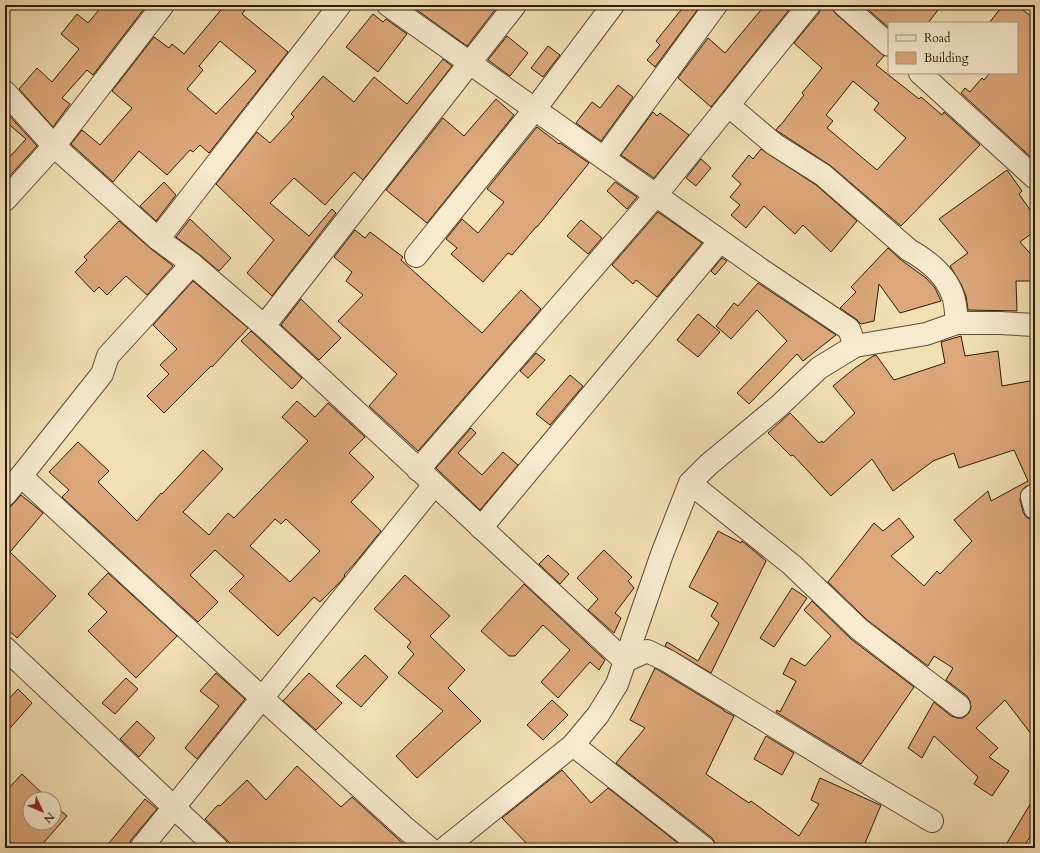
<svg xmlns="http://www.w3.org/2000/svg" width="1040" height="853" font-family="Cardo,serif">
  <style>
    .building { fill: #dca77b; stroke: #2d1b07; fill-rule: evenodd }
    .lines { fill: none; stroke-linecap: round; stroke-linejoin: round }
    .street-casing { stroke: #5e4c32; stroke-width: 24 }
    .street { stroke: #f7eace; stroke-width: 22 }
  </style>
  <rect width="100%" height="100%" fill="#f3dfb4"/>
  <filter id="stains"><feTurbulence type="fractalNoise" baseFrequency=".005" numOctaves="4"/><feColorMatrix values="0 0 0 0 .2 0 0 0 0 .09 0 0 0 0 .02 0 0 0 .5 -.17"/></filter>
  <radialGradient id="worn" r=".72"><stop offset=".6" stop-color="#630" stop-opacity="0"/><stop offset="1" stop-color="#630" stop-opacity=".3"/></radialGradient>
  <!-- building -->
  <g class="building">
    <polygon points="103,5 147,5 93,75 87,70 62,98 70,104 53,127 19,89 37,68 52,82 79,49 61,34 77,14 88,23"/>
    <path d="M 225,5 L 249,5 L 242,14 L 288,52 L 209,153 L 200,145 L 193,152 L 190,150 L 167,175 L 139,151 L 113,182 L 71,144 L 82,130 L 100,145 L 132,108 L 112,91 L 154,37 L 169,48 L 172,44 L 184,54 ZM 220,41 L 256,71 L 216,114 L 187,89 L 203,70 L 199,66 Z"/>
    <polygon points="410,5 496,5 498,6 467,46"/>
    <polygon points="685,5 701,5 655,67 647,60 660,45 656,41"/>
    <polygon points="765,5 793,5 711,107 678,78 708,38 725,53"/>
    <path d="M 821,5 L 832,5 L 832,9 L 836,14 L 884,56 L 876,65 L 919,99 L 921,97 L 942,115 L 944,112 L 980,145 L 901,226 L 831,166 L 776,130 L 779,126 L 780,126 L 804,95 L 802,93 L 822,68 L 794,43 L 819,13 ZM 853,81 L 879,103 L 874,110 L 906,138 L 877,170 L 827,128 L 833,121 L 826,115 Z"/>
    <polygon points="863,5 942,5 928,23 889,23 889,28"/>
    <polygon points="1003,5 1016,5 1035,19 1035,161 961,93 965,88 970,92 982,78 984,80 990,73 1017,73 1017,23 989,23"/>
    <polygon points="373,14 383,22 386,19 407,34 378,72 346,47"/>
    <polygon points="507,36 528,53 510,76 488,60"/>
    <polygon points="548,46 560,55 543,77 531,68"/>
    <polygon points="443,59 452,66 363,180 354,172 325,205 294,178 270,203 309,236 332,209 336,213 272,296 247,273 274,240 216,184 257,132 270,143 294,117 291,114 323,76 354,102 374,77 407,104"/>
    <polygon points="618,85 633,97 601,141 576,123 592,102 600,108"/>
    <polygon points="496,99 514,115 427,223 386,190 443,118 464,136"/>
    <polygon points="5,111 37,146 5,181 5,162 26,139 5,121"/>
    <polygon points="653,112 657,116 660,113 689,135 654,178 621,155"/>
    <polygon points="537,127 559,144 560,143 589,163 537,227 536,227 512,255 508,253 483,282 451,254 457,248 446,239 462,219 478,233 504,202 487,189"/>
    <polygon points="761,149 816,185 857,221 831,252 803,225 795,234 764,206 746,228 731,215 740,205 730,197 741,184 732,176 749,155 753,159"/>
    <polygon points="701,159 711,168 696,186 686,178"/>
    <polygon points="1007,170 1022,191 1019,194 1035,217 1035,231 1020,242 1035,259 1035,281 1016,281 1017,311 968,310 966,296 961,284 950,266 968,253 939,219"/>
    <polygon points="164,182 176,195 156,221 140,206"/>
    <polygon points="615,182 637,197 627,209 607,191"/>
    <polygon points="658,212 702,243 657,297 636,280 633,284 612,265"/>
    <polygon points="190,219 231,258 219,271 200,255 176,237"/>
    <polygon points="581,220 602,238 588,254 567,236"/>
    <polygon points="119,221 150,248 173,266 147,295 126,276 107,295 99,287 94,292 75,272 87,260 84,257"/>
    <polygon points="355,230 365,238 370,232 403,257 401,260 482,333 521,290 541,309 418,451 369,406 397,374 338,321 363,295 346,281 352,272 334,257"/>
    <polygon points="888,248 901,260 926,278 935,288 941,301 900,313 879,284 874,321 861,324 856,319 840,308 856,292 851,287"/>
    <polygon points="722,258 727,261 715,275 711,271"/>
    <polygon points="193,281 248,328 212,367 211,366 164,413 147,396 169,374 160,365 177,349 153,325"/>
    <polygon points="758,283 836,335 803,361 797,354 749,404 737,393 787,341 757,310 731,339 716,326 734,303 738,306"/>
    <polygon points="301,299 341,338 319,360 281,325"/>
    <polygon points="698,314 720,332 698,357 677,340"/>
    <polygon points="251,331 302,378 292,389 241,341"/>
    <polygon points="961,336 965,356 998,351 1002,386 1035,380 1035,483 1025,487 1021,492 1020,500 1023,512 1026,517 1030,519 1035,535 1035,739 1005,700 976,728 998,748 989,757 1009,771 992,796 974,784 978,777 934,736 922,758 908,748 934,702 951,716 957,718 963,718 969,713 971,707 970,701 967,696 946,680 953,668 934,656 928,666 867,620 828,582 874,523 883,531 899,518 914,537 891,556 924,586 937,571 940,574 972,541 954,520 988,491 991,501 1028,481 1014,450 959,468 954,453 933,461 893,491 872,459 831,496 793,455 791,456 768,433 790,413 819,443 822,441 823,443 855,413 833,386 855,368 873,356 876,355 894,380 945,363 941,342"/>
    <polygon points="536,353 545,360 528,378 520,371"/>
    <polygon points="570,375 583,386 550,425 536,414"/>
    <path d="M 297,401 L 315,417 L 328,403 L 365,437 L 349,453 L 374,477 L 351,502 L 381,531 L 355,563 L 344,575 L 345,576 L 340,582 L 320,602 L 314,597 L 278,636 L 229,591 L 244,576 L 215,550 L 190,575 L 218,602 L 198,622 L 62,497 L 69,490 L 49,472 L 78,442 L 109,471 L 98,482 L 137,521 L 161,493 L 162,494 L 203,450 L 223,469 L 183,512 L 209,535 L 228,513 L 234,518 L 308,441 L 282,417 ZM 275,519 L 281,524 L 286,519 L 320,551 L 290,582 L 250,546 Z"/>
    <polygon points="471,428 476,433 458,453 482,475 503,452 518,465 480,510 436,468"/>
    <polygon points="21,495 43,513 10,552 56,596 17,638 5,627 5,507 10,507 14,503"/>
    <polygon points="718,531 741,543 742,541 766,561 711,673 665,646 667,642 698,661 719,623 711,616 718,603 689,587"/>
    <polygon points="604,550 632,577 628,581 634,588 615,613 621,618 614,633 588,610 598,599 577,578"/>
    <polygon points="548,555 569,574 560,584 539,564"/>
    <polygon points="108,573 177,636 136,678 88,631 107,612 88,594"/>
    <polygon points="405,575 450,616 430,636 465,670 448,688 481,721 417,778 396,756 443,711 398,673 414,654 407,647 411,642 374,609"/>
    <polygon points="524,584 605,660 599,670 590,662 558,698 541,682 570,650 543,625 515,656 509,656 481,631"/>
    <polygon points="792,588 807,598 774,647 760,638"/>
    <polygon points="812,601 851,639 914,687 861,764 776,712 777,710 780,712 796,681 783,674 791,658 805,666 831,636 804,610"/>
    <polygon points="365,655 388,677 361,707 336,686"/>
    <polygon points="655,668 724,710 724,711 734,716 706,774 749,803 751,801 799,836 819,804 811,800 820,778 880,805 881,805 863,848 716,848 715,843 712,838 616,763 645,728 630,720"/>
    <polygon points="216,673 245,699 197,759 185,748 219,706 200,691"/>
    <polygon points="309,673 342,703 316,730 283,701"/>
    <polygon points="126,678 138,689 115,714 102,703"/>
    <polygon points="18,689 32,703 5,734 5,703"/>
    <polygon points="552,700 568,715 543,740 527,725"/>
    <polygon points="137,721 155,738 139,757 120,739"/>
    <polygon points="766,736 794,753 782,775 754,759"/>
    <polygon points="297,766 341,807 352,797 408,848 235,848 205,819 218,805 220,806 247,780 266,800"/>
    <polygon points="562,770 591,803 608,788 684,848 531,848 502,818"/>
    <polygon points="22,774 48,799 30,799 30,823 54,823 54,805 67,816 39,848 17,848 5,837 5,792"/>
    <polygon points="1035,796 1035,829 1023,848 1004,848"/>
    <polygon points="145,799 157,809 131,840 129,848 105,848"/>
  </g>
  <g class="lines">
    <!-- street casing -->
    <g class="street-casing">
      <g id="street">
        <polyline points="388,5 760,269 849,329 855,346"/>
        <polyline points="844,5 889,45"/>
        <polyline points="920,73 1035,178"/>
        <polyline points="5,92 54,146 158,239 192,264"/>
        <path d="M 728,105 L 774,144 L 823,175 L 909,250 C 927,260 946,275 953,296 C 956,304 956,315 957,323"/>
        <polyline points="604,158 716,5"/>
        <polyline points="5,200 54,146 163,5"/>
        <polyline points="158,239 340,5"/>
        <polyline points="416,256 535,109 613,5"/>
        <polyline points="264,326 515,5"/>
        <polyline points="418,470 656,195 809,5"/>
        <polyline points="690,483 792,565 859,629 959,706"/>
        <polyline points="5,495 21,476"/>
        <polyline points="1035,495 1032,497 1035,508"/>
        <polyline points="481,528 720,241"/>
        <polyline points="5,648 217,848"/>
        <polyline points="573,745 704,848"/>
        <polyline points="141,848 434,485"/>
        <polyline points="429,848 404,827 262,698 21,476 102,374 108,356 192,264 264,326 625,661 647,651 668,661 838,765 932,821"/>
        <polyline points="445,848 573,745 598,715 617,684 662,554 690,483 708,465 779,406 819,368 855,346 926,334 957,323 1000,323 1035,325"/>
      </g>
    </g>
    <!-- street -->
    <use href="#street" class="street"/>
  </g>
  <!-- margin -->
  <rect width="1040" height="853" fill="none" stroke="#f3dfb4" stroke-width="20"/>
  <rect x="6" y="6" width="1028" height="841" fill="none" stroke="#2d1b07" stroke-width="2"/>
  <rect x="10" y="10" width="1020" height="833" fill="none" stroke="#2d1b07"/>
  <!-- legend -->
  <rect x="888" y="22" width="130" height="52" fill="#f7eace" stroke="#a6977e"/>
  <rect x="896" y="35" width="20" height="6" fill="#f7eace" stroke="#a6977e"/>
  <text x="924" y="42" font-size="12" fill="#2d1b07">Road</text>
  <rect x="896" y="52" width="20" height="12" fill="#dca77b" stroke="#a6977e"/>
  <text x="924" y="62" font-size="12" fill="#2d1b07">Building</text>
  <!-- north arrow -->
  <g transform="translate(42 811) rotate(134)"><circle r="19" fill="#f7eace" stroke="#a6977e"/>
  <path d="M0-3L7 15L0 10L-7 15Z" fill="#8f2418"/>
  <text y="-6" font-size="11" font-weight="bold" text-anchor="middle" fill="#2d1b07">N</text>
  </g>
  <rect width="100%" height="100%" filter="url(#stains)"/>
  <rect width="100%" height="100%" fill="url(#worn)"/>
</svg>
